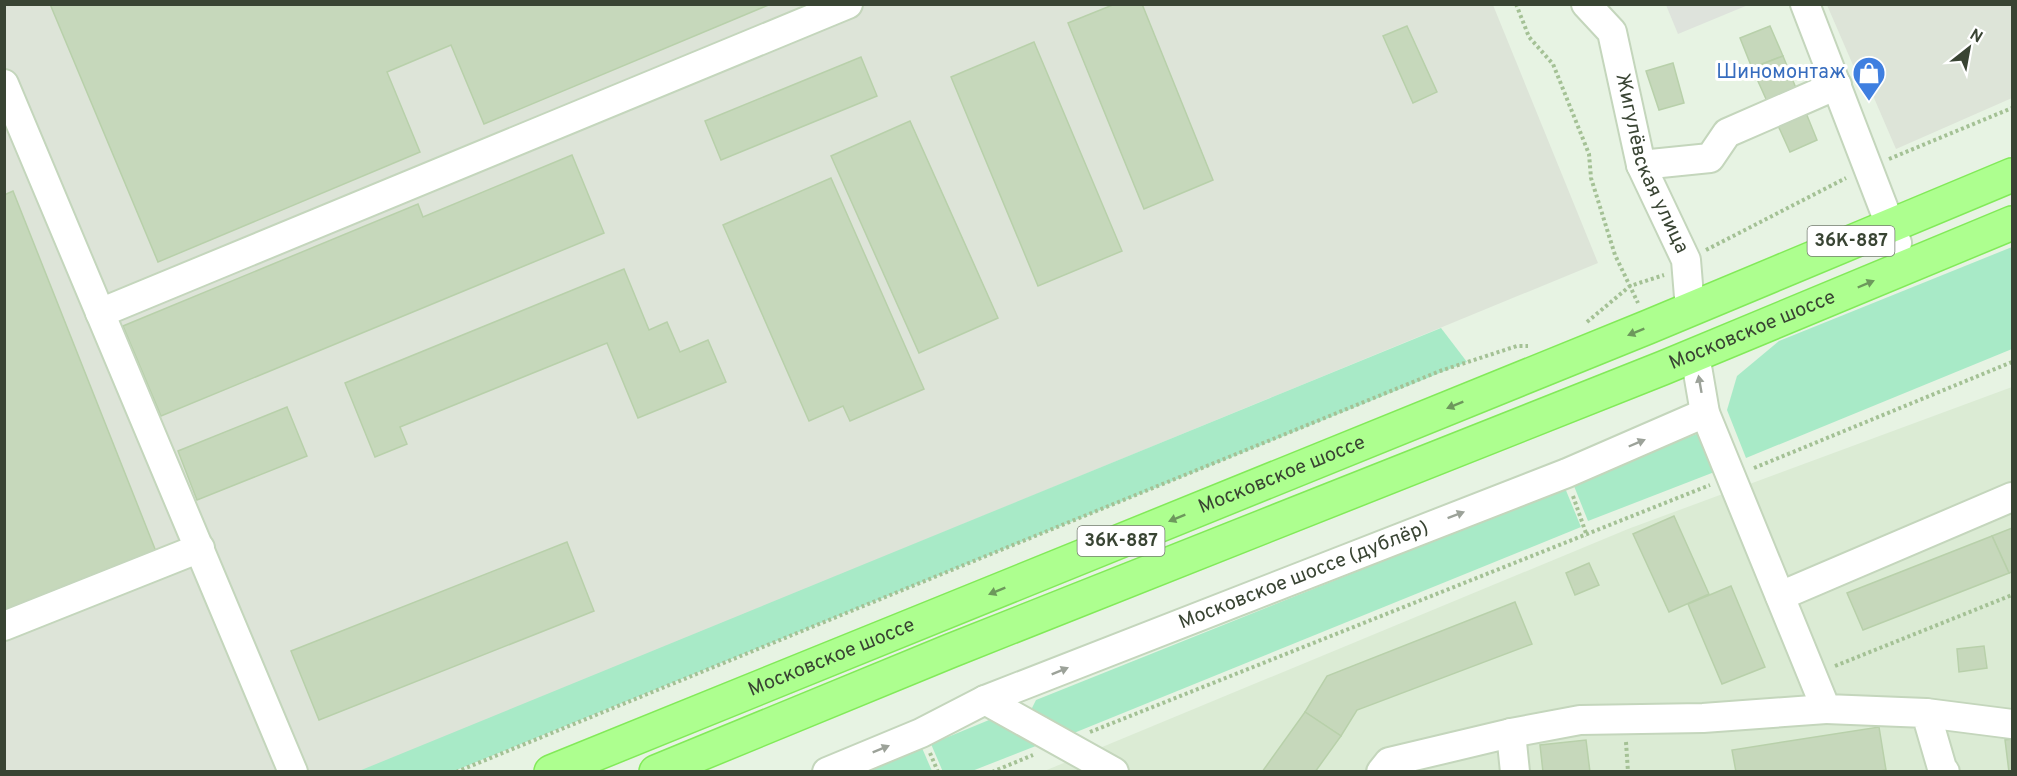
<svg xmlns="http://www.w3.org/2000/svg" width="2017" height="776" font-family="Overpass,sans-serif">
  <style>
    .residential { fill: #dbebd4 }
    .industrial { fill: #dde4d8 }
    .green { fill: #a8eac7 }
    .parking { fill: #dee3dc }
    .building { fill: #c6d8bb; stroke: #b8d0aa; stroke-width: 1.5 }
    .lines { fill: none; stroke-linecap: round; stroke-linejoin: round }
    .minor-casing { stroke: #c4d6bc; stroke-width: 32 }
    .major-casing { stroke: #82ea59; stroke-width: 36 }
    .path { stroke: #a4c195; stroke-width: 4; stroke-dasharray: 3 3; stroke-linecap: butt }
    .minor { stroke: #fff; stroke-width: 28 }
    .major { stroke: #adff8f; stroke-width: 33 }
    .oneway { fill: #6d985c }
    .oneway2 { fill: #9ca299 }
    .labels { text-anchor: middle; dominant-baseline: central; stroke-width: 6; stroke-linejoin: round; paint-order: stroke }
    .shield { fill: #fff; stroke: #747c70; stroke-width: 1.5 }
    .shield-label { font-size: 18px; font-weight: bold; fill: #394433 }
    .shop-label { font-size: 20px; fill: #366cbe; stroke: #fff; text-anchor: end }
    .street-label { font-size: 20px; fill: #394433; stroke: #fff }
  </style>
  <rect width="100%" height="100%" fill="#e7f3e3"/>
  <!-- residential -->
  <polygon class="residential" points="2012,387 2012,771 1042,772 1628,529"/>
  <!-- industrial -->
  <g class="industrial">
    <polygon points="5,5 1493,5 1598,263 363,771 5,772"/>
    <polygon points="1827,5 2012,5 2012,98 1896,149 1862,70 1856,72"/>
  </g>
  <!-- green -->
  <g class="green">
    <polygon points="2012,247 2012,349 1746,458 1727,410 1737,376 1779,341"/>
    <polygon points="1441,328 1467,362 454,771 359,771"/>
    <polygon points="1702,432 1717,471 1588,521 1572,481"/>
    <polygon points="1565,488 1581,527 1069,735 1034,714 1032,708 1036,700"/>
    <polygon points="989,720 1041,744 972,771 943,772 931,744"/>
    <polygon points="922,748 932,771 859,772"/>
  </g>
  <!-- parking -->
  <polygon class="parking" points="1666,5 1748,5 1678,34"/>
  <!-- building -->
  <g class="building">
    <polygon points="50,4 771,4 484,124 451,45 387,72 420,152 158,262"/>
    <polygon points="1115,4 1142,4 1213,180 1144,209 1068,23"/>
    <polygon points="1407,26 1437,92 1413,103 1383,36"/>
    <polygon points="1770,26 1783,56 1752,68 1740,38"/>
    <polygon points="1034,42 1122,251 1038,286 951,77"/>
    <polygon points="1783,56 1817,140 1790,152 1752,68"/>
    <polygon points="861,57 877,96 721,160 705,121"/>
    <polygon points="1673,63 1684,103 1659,110 1646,71"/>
    <polygon points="910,121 998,318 919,353 831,156"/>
    <polygon points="572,155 604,233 161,416 123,326 418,204 423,217"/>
    <polygon points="831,178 924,389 850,421 843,406 809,421 723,225"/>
    <polygon points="13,191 157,554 4,614 4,195"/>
    <polygon points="624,269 649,330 667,322 680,352 708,340 726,382 638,418 607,343 400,427 407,444 375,457 345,383"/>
    <polygon points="287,407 307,456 197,500 178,451"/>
    <polygon points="1674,516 1709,594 1669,612 1633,534"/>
    <polygon points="2012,528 2012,572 2009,573 1992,536"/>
    <polygon points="1992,536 2009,573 1863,630 1847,593"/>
    <polygon points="567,542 594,611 319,720 291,651"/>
    <polygon points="1589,563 1599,585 1575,595 1566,573"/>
    <polygon points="1731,586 1765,667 1722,684 1688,604"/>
    <polygon points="1515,602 1532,644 1357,710 1341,736 1305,712 1327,676"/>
    <polygon points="1984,646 1987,668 1959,672 1957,649"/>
    <polygon points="1305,712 1341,736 1315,772 1262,772"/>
    <polygon points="1879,727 1886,770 1875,772 1736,772 1732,750"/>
    <polygon points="2012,739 2012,772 2009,772 2005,740"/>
    <polygon points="1586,740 1590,772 1543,772 1540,745"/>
  </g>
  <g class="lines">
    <!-- minor casing -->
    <g class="minor-casing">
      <g id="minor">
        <path id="s1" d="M 1586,4 L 1612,32 L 1641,165 L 1686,260 L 1690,309"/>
        <polyline points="1805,4 1897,243"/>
        <polyline points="4,84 293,772"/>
        <polyline points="1641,165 1710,158 1727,133 1837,85"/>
        <polyline points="100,313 848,4"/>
        <polyline points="1695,355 1705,413 1826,709 1926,713 1942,768 1945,772"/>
        <polyline points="1780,596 2012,497"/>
        <polyline points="4,626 200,548"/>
        <polyline points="985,700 1114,772"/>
        <polyline points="1926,713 2012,724"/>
        <polyline points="1511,733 1515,772"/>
        <path id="s2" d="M 827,772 L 921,733 L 985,700 L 1567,473 L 1705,413"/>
        <polyline points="1381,772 1389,762 1511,733 1580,720 1703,718 1826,709"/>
      </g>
    </g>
    <!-- major casing -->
    <g class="major-casing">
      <g id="major">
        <path id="s3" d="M 551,772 L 1648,327 L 2012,175"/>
        <path id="s4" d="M 656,772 L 950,651 L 1663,368 L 2012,223"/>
      </g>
    </g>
    <!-- path -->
    <g class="path">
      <polyline points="1516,4 1529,37 1553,64 1589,154 1591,178 1615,255 1638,303"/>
      <polyline points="1889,159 2012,108"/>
      <polyline points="1706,250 1846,178"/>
      <polyline points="1587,322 1630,286 1664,275"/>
      <polyline points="1754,468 2012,362"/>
      <polyline points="1573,496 1587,536"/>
      <polyline points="1835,666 2012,595"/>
      <polyline points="1090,732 1710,485"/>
      <polyline points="1626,742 1628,772"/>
      <polyline points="930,753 938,772"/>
      <polyline points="456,772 1440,371 1517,346 1528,346"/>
      <polyline points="992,772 1033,755"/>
    </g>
    <!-- minor -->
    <use href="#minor" class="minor"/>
    <!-- major -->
    <use href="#major" class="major"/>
  </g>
  <!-- one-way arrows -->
  <defs><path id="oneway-solid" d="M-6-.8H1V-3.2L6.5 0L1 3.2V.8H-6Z" transform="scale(1.5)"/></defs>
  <g class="oneway">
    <use href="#oneway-solid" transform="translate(1866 284) rotate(-23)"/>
    <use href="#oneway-solid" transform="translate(1636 332) rotate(158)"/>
    <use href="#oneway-solid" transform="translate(1455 405) rotate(158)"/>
    <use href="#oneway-solid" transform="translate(1177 518) rotate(158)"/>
    <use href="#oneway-solid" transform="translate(997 591) rotate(158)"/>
  </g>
  <g class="oneway2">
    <use href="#oneway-solid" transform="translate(1700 384) rotate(-100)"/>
    <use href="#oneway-solid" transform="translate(1637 443) rotate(-23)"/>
    <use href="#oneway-solid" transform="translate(1456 515) rotate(-21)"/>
    <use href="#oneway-solid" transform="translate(1060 671) rotate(-22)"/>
    <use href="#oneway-solid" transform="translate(881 749) rotate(-22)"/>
  </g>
  <!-- icons -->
  <defs>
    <g id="shop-pin" transform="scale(1.725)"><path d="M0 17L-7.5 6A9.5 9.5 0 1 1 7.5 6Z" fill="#3f7fe0" stroke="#fff"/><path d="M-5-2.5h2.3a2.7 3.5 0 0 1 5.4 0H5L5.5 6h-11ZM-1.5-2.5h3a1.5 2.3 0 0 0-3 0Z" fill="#fff"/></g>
  </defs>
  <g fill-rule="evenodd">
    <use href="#shop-pin" x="1869" y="73"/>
  </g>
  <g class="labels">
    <!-- shield labels -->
    <g class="shield">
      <rect x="1807.5" y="226" width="87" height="30" rx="4.5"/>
      <rect x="1077.5" y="526" width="87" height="30" rx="4.5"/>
    </g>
    <g class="shield-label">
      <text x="1851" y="241">36К-887</text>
      <text x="1121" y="541">36К-887</text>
    </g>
    <!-- shop labels -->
    <g class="shop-label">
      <text x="1846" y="73">Шиномонтаж</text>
    </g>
    <!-- street labels -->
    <g class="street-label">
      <text stroke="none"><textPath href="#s1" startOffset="176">Жигулёвская улица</textPath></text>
      <text stroke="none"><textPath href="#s4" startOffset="1182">Московское шоссе</textPath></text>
      <text stroke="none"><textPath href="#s3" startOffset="789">Московское шоссе</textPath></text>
      <text stroke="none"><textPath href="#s2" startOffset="516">Московское шоссе (дублёр)</textPath></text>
      <text stroke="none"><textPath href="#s3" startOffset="303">Московское шоссе</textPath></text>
    </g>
  </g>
  <!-- border -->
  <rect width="2017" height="776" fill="none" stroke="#394433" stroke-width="12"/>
  <!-- north arrow -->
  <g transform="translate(1969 48) rotate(31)" stroke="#ffffff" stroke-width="4.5" paint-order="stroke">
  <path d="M0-4.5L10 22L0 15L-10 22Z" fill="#394433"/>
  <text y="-9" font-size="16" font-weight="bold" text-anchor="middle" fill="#394433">N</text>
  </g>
</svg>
